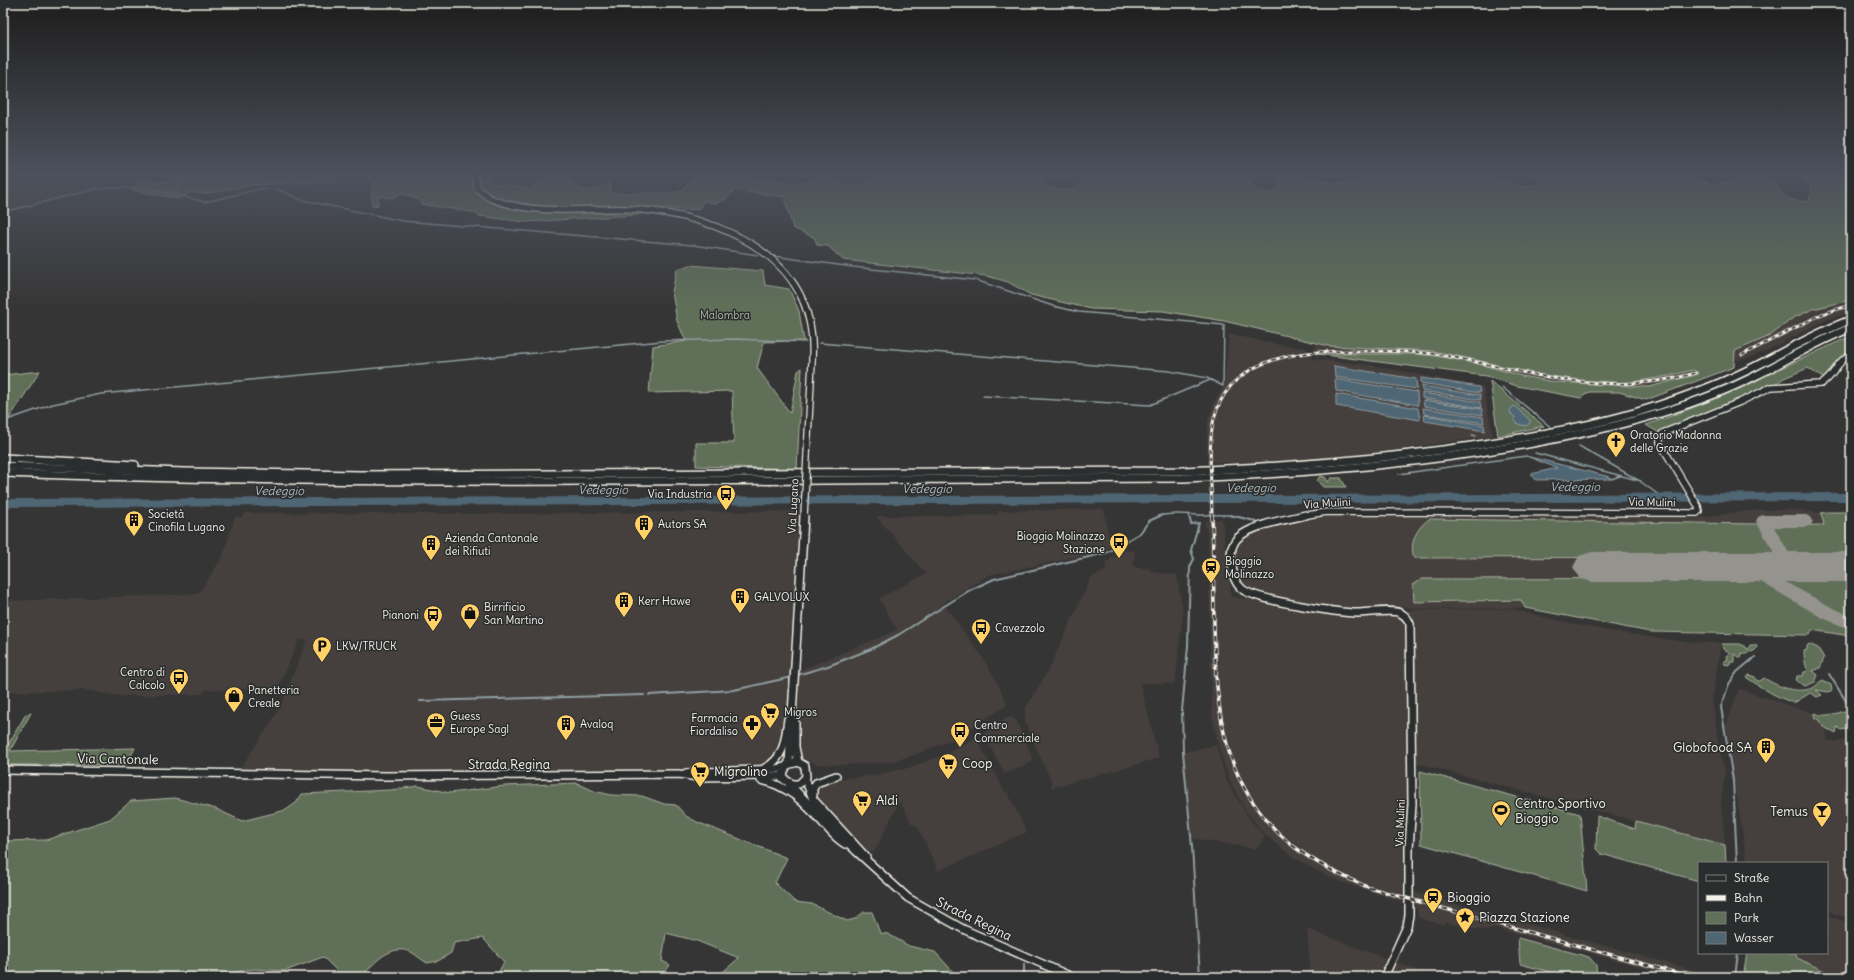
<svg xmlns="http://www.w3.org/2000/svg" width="1854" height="980" font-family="Delius,sans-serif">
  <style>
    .built { fill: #453f3e }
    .green { fill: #607059; stroke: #aab0a0 }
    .water { fill: #4f6674; stroke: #919ea2 }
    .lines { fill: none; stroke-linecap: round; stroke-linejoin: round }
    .stream-far1 { stroke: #919ea2; stroke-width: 1.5 }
    .stream { stroke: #919ea2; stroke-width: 2 }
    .river { stroke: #4f6674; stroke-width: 8 }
    .taxiway { fill: #95938e; fill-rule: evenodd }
    .runway { fill: #95938e; fill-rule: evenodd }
    .secondary-far1-casing { stroke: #f4f1e8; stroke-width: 8 }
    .secondary-casing { stroke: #f4f1e8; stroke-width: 10 }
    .highway-casing { stroke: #f4f1e8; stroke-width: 10 }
    .secondary-far1 { stroke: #2a2d2e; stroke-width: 5.5 }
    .secondary { stroke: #2a2d2e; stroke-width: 7 }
    .highway { stroke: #2a2d2e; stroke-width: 7 }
    .rail-far1-casing { stroke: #f4f1e8; stroke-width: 3 }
    .rail-casing { stroke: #f4f1e8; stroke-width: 3.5 }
    .rail-far1 { stroke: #2a2d2e; stroke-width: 1.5; stroke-dasharray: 4; stroke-linecap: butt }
    .rail { stroke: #2a2d2e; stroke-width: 2; stroke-dasharray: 5.5; stroke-linecap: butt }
    .secondary-bridge-far1-casing { stroke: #f4f1e8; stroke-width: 8; stroke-linecap: butt }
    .secondary-bridge-casing { stroke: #f4f1e8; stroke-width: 10; stroke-linecap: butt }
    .secondary-bridge-far1 { stroke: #2a2d2e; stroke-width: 5.5 }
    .secondary-bridge { stroke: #2a2d2e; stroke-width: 7 }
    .labels { text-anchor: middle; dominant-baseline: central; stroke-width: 3; stroke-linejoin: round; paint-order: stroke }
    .park-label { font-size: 11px; fill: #b1b7a8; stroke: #2a2d2e }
    .poi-label { font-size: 11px; fill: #f4f1e8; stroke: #2a2d2e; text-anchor: start }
    .street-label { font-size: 11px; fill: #f4f1e8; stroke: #2a2d2e }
    .water-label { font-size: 12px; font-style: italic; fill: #b2b9ba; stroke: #2a2d2e }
    .near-poi-label { font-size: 13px; fill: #f4f1e8; stroke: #2a2d2e; text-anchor: start }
    .near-street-label { font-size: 13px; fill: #f4f1e8; stroke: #2a2d2e }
  </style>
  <rect width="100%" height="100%" fill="#363535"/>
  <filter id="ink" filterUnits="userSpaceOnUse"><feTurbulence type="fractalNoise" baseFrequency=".025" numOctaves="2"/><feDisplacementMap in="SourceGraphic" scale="8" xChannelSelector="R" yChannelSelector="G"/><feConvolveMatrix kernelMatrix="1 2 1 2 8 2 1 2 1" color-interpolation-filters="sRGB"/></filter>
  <g filter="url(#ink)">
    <!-- built -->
    <g class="built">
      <polygon points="3,173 97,173 107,175 96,189 3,212"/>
      <polygon points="1851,300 1851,312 1826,320 1770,349 1749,358 1735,361 1735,351 1770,336 1793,318 1813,309"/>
      <polygon points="1229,334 1280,345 1306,348 1312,359 1369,365 1483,387 1493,436 1380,452 1276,464 1208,462 1207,438 1208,421 1214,402 1224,387"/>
      <polygon points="1316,345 1433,351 1481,361 1529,373 1580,380 1627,383 1669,376 1693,369 1699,374 1649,387 1554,382 1522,376 1479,364 1436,356 1415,354 1318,354 1314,349"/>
      <polygon points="1104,509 1110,547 1101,552 989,575 943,603 981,655 995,678 1007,703 1006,706 954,739 912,756 889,762 837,765 816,764 803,758 776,758 762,764 680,768 679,774 385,776 240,769 279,710 307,640 299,640 278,688 205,690 203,694 119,696 85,690 3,692 3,601 198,594 222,558 235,517 242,517 246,513 471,514 798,511 791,674 897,630 879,598 926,574 876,516 998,515 998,511"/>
      <polygon points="1757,510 1795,510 1821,513 1851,512 1851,638 1826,633 1650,632 1525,608 1417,609 1402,606 1401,608 1354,609 1335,607 1255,593 1242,585 1237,573 1241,570 1241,568 1237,564 1236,548 1239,541 1250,534 1292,521 1320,515 1674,516 1695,518"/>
      <polygon points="1222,519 1231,597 1338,611 1404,615 1410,610 1511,609 1582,626 1628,634 1686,642 1721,643 1712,699 1719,747 1725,772 1721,803 1725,845 1412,762 1410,889 1417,893 1547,929 1564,935 1720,977 1679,977 1496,928 1485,930 1475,929 1446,923 1444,925 1419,918 1416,907 1339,881 1317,871 1293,857 1266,836 1244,808 1229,779 1218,745 1212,714 1208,538 1205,521"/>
      <polygon points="1123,551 1135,551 1133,567 1150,569 1151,572 1177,575 1183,612 1175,684 1140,683 1159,758 1051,788 1052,783 1025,723 1025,709 1047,673 1091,578 1106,570 1106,561 1110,561 1110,557 1119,558 1120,553 1123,553"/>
      <polygon points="1739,689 1822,716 1828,741 1851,741 1851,919 1827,911 1827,863 1747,863 1726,726"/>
      <polygon points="1011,717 1016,720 1034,761 1005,774 983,734 1006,718"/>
      <polygon points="976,737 1005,792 1007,791 1027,832 938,871 918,827 911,823 900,801 874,852 866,851 816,795 818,785 825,781 875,775 908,768 947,754"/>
      <polygon points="1216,745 1226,779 1234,794 1252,822 1265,837 1256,849 1191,838 1183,752"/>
      <polygon points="1827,915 1851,924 1851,977 1833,977 1832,975 1797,958 1796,953 1827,953"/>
      <polygon points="1307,929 1417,970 1416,977 1308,977 1310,966"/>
    </g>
    <!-- green -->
    <g class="green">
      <polygon points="179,173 337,173 340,175 331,182 305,182 252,185 203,194 190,192 179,199 132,190 140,180 165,183"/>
      <path d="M 368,173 L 422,173 L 421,178 L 426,173 L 487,173 L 490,183 L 530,189 L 546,175 L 563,173 C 574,193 594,195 611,182 L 610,193 L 672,193 L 682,191 L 696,173 L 745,173 L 746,177 L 772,181 L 776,183 C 788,181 798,183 811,182 L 819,173 L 835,175 L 836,180 C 846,190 868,186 878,177 L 873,173 L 1039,173 L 1044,185 L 1065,191 L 1073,190 L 1082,183 L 1106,177 L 1106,173 L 1162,176 C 1171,181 1178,178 1187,173 L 1258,173 L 1256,177 L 1246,181 L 1255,188 L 1271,194 L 1279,187 L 1281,173 L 1337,184 L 1350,183 L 1379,173 L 1465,173 L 1485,180 L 1486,175 L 1522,186 L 1542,184 L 1531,173 L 1644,173 L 1659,176 L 1688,176 L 1712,185 L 1763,176 L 1773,180 L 1783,195 L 1793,200 L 1809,202 L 1812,189 L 1799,173 L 1851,173 L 1851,300 L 1813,309 L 1793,318 L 1770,336 L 1735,351 L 1734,367 L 1646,400 L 1619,392 L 1589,392 L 1581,398 L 1517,386 L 1486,376 L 1318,354 L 1415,354 L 1436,356 L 1479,364 L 1522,376 L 1554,382 L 1649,387 L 1699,374 L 1693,370 L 1669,376 L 1627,383 L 1580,380 L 1529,373 L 1481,361 L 1433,351 L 1329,346 L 1224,321 L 1163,311 L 1091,309 L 1031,295 L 1008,282 L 987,276 L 843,260 L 828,246 L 817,245 L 815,238 L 793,228 L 784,197 L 735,190 C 726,199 718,208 705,200 L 698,209 L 683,210 L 663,208 L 637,215 L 525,222 L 479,216 L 472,212 L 420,204 L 420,200 L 404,194 L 391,198 L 378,196 L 378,205 L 372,206 L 372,182 Z"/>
      <polygon points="1044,173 1088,173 1093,179 1091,180 1077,178 1050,180"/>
      <polygon points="690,265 763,271 765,285 789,289 799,311 804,341 764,342 757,368 790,413 798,371 802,368 797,469 696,466 696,443 734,443 732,391 649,393 653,346 686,341 677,321 672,292 677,269"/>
      <path d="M 1851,336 L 1851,354 L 1827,381 L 1808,368 L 1784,378 L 1771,387 L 1661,434 L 1646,425 C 1718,401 1782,367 1851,336 Z"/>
      <polygon points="40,371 7,422 3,423 3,375"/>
      <polygon points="1490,381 1544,426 1498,436"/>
      <polygon points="1320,476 1325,477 1328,482 1331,478 1341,478 1346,487 1323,487 1317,481"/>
      <polygon points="1828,512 1851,512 1851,557 1794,557 1782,549 1768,526 1824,525 1821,513"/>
      <path d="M 1429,519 L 1760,524 L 1775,550 L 1773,557 L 1414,558 C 1409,543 1416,529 1429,519 Z"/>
      <polygon points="1851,578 1851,636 1812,630 1810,635 1650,632 1525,608 1521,600 1414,602 1413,585 1422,579"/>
      <polygon points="1722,644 1740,644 1746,647 1747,649 1749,649 1750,645 1756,645 1757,648 1754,651 1741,654 1742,657 1741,658 1734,654 1734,662 1730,662 1730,665 1724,664 1723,662 1728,659 1727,656 1731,653 1724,649"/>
      <path d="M 1809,644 L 1818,648 L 1824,658 L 1820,668 L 1813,671 L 1818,675 L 1815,682 L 1805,686 L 1796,681 L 1797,676 L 1803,676 L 1804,672 L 1808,671 C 1805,665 1804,658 1804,651 L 1807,650 L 1807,646 Z"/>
      <path d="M 1749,675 L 1755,677 L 1757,681 L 1760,681 L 1764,678 C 1779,687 1795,694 1813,688 C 1817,686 1818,682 1823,680 L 1831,685 L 1832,690 L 1829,692 L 1816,690 L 1822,695 L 1817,697 L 1810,693 L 1794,703 C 1776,697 1762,688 1747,678 Z"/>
      <path d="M 1844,711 L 1847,711 L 1851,715 L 1851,739 L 1845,729 L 1841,730 L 1837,727 L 1836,733 L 1823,727 L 1820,720 L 1815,718 L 1814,715 L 1814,713 C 1816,713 1818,714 1820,715 C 1825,716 1840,713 1844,711 Z"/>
      <polygon points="31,713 10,751 135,748 126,765 3,765 3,753 26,714"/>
      <polygon points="1420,771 1580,814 1587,891 1421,844"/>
      <path d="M 577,783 L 594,791 L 611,795 L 642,796 L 664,804 L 676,805 L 686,816 L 697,822 L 787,858 L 775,883 L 795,902 L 812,904 L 847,921 L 855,919 L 864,912 L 872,912 L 880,933 L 888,934 L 909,946 L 935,952 L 958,977 L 925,977 L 917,972 L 901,977 L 717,977 L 739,958 L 697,941 L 666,933 L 662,961 L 670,965 L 662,977 L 496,977 L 504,962 L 483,938 L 454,943 L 451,953 L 438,961 L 427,963 C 422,960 416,955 411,952 C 391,943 373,963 362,977 L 343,977 L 323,957 L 285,971 L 254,969 L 204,977 L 3,977 L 3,841 L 46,840 L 110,819 L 131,801 L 175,798 L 216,809 L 242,821 L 286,810 L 296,803 L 302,794 L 391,790 L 418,786 L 450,793 L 504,786 Z"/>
      <polygon points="1597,816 1635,829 1636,821 1725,845 1726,863 1699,863 1699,881 1601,854 1596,849"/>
      <polygon points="1518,938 1589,957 1596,965 1597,977 1569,977 1520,964"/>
      <polygon points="1747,953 1796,953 1797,958 1833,975 1833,977 1743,977"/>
    </g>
    <!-- water -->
    <g class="water">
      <polygon points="1334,366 1416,379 1417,389 1335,377"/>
      <polygon points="1421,378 1479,387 1480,393 1421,383"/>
      <polygon points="1335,379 1417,392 1418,405 1336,391"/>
      <polygon points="1422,386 1480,395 1481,400 1422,391"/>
      <polygon points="1422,393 1480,402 1481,408 1422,398"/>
      <polygon points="1336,394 1418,408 1420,420 1336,406"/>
      <polygon points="1423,400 1482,409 1483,415 1424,406"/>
      <polygon points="1514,406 1530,420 1530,423 1526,426 1518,424 1514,420 1515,417 1511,414 1510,410"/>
      <polygon points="1423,408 1483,417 1484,423 1424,414"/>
      <polygon points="1424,415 1484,425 1485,431 1425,421"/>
      <polygon points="1526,456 1610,477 1611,479 1536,480 1531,474 1557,468"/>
    </g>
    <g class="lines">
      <!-- stream-far1 -->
      <g class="stream-far1">
        <polyline points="174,194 187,173"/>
        <polyline points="3,212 96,189 115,188 144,189 173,194 205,202 264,188 279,190 302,200 403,221 693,245 758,255"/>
        <polyline points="773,256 853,267 975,280 1053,306 1079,312 1224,325 1223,386 1207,378 1169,371 819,343"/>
        <polyline points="1502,387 1553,429"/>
        <polyline points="983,396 1150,405 1210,380"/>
        <polyline points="7,420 53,404 101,394 663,341 735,339 806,342"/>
        <polyline points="1472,435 1476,436"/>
        <polyline points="1579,446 1638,480"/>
        <polyline points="1535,453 1641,481"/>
        <polyline points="1399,474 1526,456"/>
        <polyline points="1611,479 1620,476"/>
        <polyline points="1641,482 1663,498"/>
        <path d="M 1159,516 C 1174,512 1188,515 1203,515 C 1214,515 1223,514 1234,516"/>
      </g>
      <!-- stream -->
      <g class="stream">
        <polyline points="1230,515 1255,521"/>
        <polyline points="1189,516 1191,524 1199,523 1191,550 1194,559 1190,567 1188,646 1182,711 1183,752 1192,847 1200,977"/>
        <polyline points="1829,674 1851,709"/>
        <polyline points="797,675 828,666 871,649 898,635 970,590 994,579 1106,553 1140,533 1149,521 1162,515"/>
        <polyline points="649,695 734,690 792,677"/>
        <polyline points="420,701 644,695"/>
        <polyline points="1737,863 1733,780 1721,707 1729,684 1737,672 1755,657"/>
        <polyline points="1024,964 1024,977"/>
        <polyline points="1735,977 1738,953"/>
      </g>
      <!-- river -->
      <polyline class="river" points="3,503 1851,497"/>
      <!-- taxiway -->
      <g class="taxiway">
        <polygon points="1763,515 1806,515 1811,517 1813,521 1811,525 1806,527 1774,527 1797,567 1795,571 1790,573 1785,571 1758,525 1756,521 1758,517"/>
        <polygon points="1747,561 1831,607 1851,616 1851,630 1821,617 1742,571 1740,567 1742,563"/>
      </g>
      <!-- runway -->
      <polygon class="runway" points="1592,552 1851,552 1851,582 1592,582 1579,578 1573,567 1579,556"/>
      <!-- secondary-far1 casing -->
      <g class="secondary-far1-casing">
        <g id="secondary-far1">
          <path d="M 475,173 L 477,188 C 482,192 487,197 492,199 C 527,213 569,210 606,209 C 680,206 791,236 809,320 C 814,340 812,361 811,381 C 810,406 808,431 807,456"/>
          <path d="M 1301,516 L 1327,512 L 1697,513 L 1699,511 L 1698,506 L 1660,443 L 1660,437 L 1663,433 L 1740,402 L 1771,387 L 1821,384 C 1834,378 1835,362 1851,354"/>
        </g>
      </g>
      <!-- secondary casing -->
      <g class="secondary-casing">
        <g id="secondary">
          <path d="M 1306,515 C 1289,519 1242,526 1234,543 C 1230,550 1231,557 1232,564 C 1233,574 1234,582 1242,589 C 1255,600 1338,613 1358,613 C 1367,613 1393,609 1400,613 C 1405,615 1408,619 1410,624 L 1412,804 L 1409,848 L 1409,915 L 1407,926 L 1384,977"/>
          <polyline points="795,722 795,747 798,762"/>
          <polygon points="798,762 805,766 806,777 799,784 793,784 785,780 783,774 787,765"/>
          <polyline points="789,763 803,535"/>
          <path d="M 765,768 C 785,758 785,739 788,719"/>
          <polyline points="3,770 385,776 679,774 697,777 779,776 785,780"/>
          <polyline points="686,773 776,769 785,767"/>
          <polyline points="805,779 813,799 866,857"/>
          <path d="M 761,780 C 787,785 805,803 822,822 C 829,830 836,839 845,844"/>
          <polyline points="789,784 856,851 908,898 963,929 1072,977"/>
          <polyline points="813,795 813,789 816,783 836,776"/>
        </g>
      </g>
      <!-- highway casing -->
      <g class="highway-casing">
        <g id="highway">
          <polyline points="3,458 135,465"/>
          <path d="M 3,466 L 184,472 L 360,475 L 1182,471 C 1288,467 1393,459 1497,442 C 1551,433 1605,423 1657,406 C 1690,395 1723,383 1754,367 C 1786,351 1817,332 1851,320"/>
          <path d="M 3,473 C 396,487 790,479 1183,478 C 1291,474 1398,466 1505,448 C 1558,439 1612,428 1664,412 C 1695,402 1726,391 1755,376 C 1787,360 1817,341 1851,328"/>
        </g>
      </g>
      <!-- secondary-far1 -->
      <use href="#secondary-far1" class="secondary-far1"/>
      <!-- secondary -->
      <use href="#secondary" class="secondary"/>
      <!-- highway -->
      <use href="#highway" class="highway"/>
      <!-- rail-far1 casing -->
      <g class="rail-far1-casing">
        <g id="rail-far1">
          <polyline points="1742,355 1822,314 1851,305"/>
          <path d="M 1212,516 C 1212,486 1206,439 1216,412 C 1236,352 1309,351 1361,351 C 1386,351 1411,351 1435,354 C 1486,362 1534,378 1586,382 C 1624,386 1660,383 1696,373"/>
        </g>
      </g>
      <!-- rail casing -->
      <g class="rail-casing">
        <g id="rail">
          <path d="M 1212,515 C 1213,551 1214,588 1214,624 C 1216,710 1221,788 1293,846 C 1317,864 1343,877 1370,888 L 1691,977"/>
          <polyline points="1686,972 1704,977"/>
        </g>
      </g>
      <!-- rail-far1 -->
      <use href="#rail-far1" class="rail-far1"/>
      <!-- rail -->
      <use href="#rail" class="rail"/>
      <!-- secondary-bridge-far1 casing -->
      <g class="secondary-bridge-far1-casing">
        <polyline id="secondary-bridge-far1" points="804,516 807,456"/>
      </g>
      <!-- secondary-bridge casing -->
      <g class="secondary-bridge-casing">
        <polyline id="secondary-bridge" points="803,535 804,515"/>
      </g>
      <!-- secondary-bridge-far1 -->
      <use href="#secondary-bridge-far1" class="secondary-bridge-far1"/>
      <!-- secondary-bridge -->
      <use href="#secondary-bridge" class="secondary-bridge"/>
    </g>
  </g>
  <!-- sky -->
  <linearGradient id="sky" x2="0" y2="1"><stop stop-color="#1e1d1d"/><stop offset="0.56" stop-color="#4c515c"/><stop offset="1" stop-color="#4c515c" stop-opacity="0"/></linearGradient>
  <rect width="1854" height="311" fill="url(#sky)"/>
  <!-- icons -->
  <defs>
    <g id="church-pin" transform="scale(1)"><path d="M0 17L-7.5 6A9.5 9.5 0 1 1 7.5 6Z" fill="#ffd166" stroke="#2a2d2e"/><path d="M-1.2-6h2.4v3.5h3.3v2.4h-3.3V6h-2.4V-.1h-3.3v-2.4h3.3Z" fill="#111"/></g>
    <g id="bus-pin" transform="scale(1)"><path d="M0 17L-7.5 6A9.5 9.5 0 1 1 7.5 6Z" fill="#ffd166" stroke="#2a2d2e"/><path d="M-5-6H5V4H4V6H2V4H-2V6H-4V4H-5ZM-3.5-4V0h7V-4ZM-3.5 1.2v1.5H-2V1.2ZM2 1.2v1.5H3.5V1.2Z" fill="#111"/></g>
    <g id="building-pin" transform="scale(1)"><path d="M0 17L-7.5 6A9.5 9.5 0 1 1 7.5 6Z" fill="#ffd166" stroke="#2a2d2e"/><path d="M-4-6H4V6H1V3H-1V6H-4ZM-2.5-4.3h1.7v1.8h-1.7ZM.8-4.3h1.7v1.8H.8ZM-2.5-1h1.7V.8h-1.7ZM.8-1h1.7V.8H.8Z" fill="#111"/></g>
    <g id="station-pin" transform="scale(1)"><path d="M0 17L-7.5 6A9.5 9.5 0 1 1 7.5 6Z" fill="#ffd166" stroke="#2a2d2e"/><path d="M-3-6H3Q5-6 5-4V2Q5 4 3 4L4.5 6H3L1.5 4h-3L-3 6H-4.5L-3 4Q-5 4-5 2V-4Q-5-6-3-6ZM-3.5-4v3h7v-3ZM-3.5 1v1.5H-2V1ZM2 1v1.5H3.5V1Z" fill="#111"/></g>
    <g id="shop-pin" transform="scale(1)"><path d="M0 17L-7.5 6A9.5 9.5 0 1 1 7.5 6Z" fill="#ffd166" stroke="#2a2d2e"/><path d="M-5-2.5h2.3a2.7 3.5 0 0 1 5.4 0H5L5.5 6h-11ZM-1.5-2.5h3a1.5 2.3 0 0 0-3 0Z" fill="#111"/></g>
    <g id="parking-pin" transform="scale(1)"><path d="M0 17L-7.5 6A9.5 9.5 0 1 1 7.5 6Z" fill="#ffd166" stroke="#2a2d2e"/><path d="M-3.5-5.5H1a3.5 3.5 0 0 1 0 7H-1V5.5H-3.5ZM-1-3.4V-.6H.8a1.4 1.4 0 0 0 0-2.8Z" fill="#111"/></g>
    <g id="supermarket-pin" transform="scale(1)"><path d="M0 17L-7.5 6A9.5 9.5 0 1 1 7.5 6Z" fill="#ffd166" stroke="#2a2d2e"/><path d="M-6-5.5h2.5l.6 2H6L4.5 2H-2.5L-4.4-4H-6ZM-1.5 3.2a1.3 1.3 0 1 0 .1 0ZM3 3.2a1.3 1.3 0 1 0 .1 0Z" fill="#111"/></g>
    <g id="office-pin" transform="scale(1)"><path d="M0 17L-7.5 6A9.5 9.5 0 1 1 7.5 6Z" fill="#ffd166" stroke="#2a2d2e"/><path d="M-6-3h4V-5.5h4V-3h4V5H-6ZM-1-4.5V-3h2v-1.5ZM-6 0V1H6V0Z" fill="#111"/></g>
    <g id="pharmacy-pin" transform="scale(1)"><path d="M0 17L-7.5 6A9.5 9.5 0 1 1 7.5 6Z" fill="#ffd166" stroke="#2a2d2e"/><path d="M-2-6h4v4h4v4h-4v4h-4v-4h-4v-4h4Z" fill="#111"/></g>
    <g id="stadium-pin" transform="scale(1)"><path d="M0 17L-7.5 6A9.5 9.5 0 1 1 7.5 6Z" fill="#ffd166" stroke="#2a2d2e"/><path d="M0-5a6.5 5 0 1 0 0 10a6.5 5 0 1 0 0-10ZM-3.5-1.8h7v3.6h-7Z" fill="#111"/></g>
    <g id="bar-pin" transform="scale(1)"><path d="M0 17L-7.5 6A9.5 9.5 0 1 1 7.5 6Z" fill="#ffd166" stroke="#2a2d2e"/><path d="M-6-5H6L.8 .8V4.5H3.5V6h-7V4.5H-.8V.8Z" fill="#111"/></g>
    <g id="sight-pin" transform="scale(1)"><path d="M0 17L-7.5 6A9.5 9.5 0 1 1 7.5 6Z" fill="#ffd166" stroke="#2a2d2e"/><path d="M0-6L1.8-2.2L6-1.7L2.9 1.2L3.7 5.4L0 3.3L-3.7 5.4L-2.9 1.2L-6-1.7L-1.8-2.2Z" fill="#111"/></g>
  </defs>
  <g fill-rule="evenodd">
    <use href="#church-pin" x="1616" y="441"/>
    <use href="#bus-pin" x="726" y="494"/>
    <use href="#building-pin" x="134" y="520"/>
    <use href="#building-pin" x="644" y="524"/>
    <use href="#bus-pin" x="1119" y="542"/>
    <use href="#building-pin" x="431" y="544"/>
    <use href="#station-pin" x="1211" y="567"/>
    <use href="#building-pin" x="740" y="597"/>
    <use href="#building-pin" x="624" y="601"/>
    <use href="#shop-pin" x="470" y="613"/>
    <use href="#bus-pin" x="433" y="615"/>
    <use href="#bus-pin" x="981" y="628"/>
    <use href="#parking-pin" x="322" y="646"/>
    <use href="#bus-pin" x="179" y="678"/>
    <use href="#shop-pin" x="234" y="696"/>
    <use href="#supermarket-pin" x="770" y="712"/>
    <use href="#office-pin" x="436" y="722"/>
    <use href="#building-pin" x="566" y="724"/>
    <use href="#pharmacy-pin" x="752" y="724"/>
    <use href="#bus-pin" x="960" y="731"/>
    <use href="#building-pin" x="1766" y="747"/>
    <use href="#supermarket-pin" x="948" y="763"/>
    <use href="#supermarket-pin" x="700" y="771"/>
    <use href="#supermarket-pin" x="862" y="800"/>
    <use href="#stadium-pin" x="1501" y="810"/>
    <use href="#bar-pin" x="1822" y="811"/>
    <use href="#station-pin" x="1433" y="897"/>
    <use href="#sight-pin" x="1465" y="917"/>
  </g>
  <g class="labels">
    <!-- park labels -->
    <g class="park-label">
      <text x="725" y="315">Malombra</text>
    </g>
    <!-- poi labels -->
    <g class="poi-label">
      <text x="1630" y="435">Oratorio Madonna<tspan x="1630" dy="13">delle Grazie</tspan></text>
      <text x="712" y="494" text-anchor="end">Via Industria</text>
      <text x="148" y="514">Società<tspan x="148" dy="13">Cinofila Lugano</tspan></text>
      <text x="658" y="524">Autors SA</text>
      <text x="1105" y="536" text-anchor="end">Bioggio Molinazzo<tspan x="1105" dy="13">Stazione</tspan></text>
      <text x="445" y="538">Azienda Cantonale<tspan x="445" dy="13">dei Rifiuti</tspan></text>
      <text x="1225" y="561">Bioggio<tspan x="1225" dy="13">Molinazzo</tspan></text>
      <text x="754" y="597">GALVOLUX</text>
      <text x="638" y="601">Kerr Hawe</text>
      <text x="484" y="607">Birrificio<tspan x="484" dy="13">San Martino</tspan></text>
      <text x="419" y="615" text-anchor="end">Pianoni</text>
      <text x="995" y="628">Cavezzolo</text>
      <text x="336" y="646">LKW/TRUCK</text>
      <text x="165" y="672" text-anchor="end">Centro di<tspan x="165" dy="13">Calcolo</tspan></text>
      <text x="248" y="690">Panetteria<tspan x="248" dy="13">Creale</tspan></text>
      <text x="784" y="712">Migros</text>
      <text x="450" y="716">Guess<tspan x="450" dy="13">Europe Sagl</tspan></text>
      <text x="738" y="718" text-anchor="end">Farmacia<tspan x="738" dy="13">Fiordaliso</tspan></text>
      <text x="580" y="724">Avaloq</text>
      <text x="974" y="725">Centro<tspan x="974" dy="13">Commerciale</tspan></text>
    </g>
    <!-- street labels -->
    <g class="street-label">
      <text transform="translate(1652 502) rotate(1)">Via Mulini</text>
      <text transform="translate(1327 503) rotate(-4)">Via Mulini</text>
      <text transform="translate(793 506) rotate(-87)">Via Lugano</text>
      <text transform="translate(1400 823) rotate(-88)">Via Mulini</text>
    </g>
    <!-- water labels -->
    <g class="water-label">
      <text x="1575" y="486">Vedeggio</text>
      <text x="1251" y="487">Vedeggio</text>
      <text x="927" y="488">Vedeggio</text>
      <text x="603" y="489">Vedeggio</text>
      <text x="279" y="490">Vedeggio</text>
    </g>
    <!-- near-poi labels -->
    <g class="near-poi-label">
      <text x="1752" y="747" text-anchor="end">Globofood SA</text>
      <text x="962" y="763">Coop</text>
      <text x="714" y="771">Migrolino</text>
      <text x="876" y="800">Aldi</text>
      <text x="1515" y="803">Centro Sportivo<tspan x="1515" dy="15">Bioggio</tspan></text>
      <text x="1808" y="811" text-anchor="end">Temus</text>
      <text x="1447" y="897">Bioggio</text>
      <text x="1479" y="917">Piazza Stazione</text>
    </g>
    <!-- near-street labels -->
    <g class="near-street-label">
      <text transform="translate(118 759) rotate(1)">Via Cantonale</text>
      <text x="509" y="764">Strada Regina</text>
      <text transform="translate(974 919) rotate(26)">Strada Regina</text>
    </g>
  </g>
  <!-- margin -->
  <rect width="1854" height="980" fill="none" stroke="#2a2d2e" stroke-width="16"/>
  <rect x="8" y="8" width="1838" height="964" fill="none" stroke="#f4f1e8" stroke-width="1.5" filter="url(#ink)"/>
  <!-- legend -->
  <rect x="1698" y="862" width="130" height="92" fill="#2a2d2e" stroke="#7b7b78"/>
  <rect x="1706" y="875" width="20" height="6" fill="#2a2d2e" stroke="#7b7b78"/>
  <text x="1734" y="882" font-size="12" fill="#f4f1e8">Straße</text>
  <rect x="1706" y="895" width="20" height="6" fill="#f4f1e8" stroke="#7b7b78"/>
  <text x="1734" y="902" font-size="12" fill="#f4f1e8">Bahn</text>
  <rect x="1706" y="912" width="20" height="12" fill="#607059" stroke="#7b7b78"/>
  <text x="1734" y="922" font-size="12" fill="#f4f1e8">Park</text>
  <rect x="1706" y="932" width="20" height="12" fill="#4f6674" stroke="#7b7b78"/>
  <text x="1734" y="942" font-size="12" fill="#f4f1e8">Wasser</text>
</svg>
